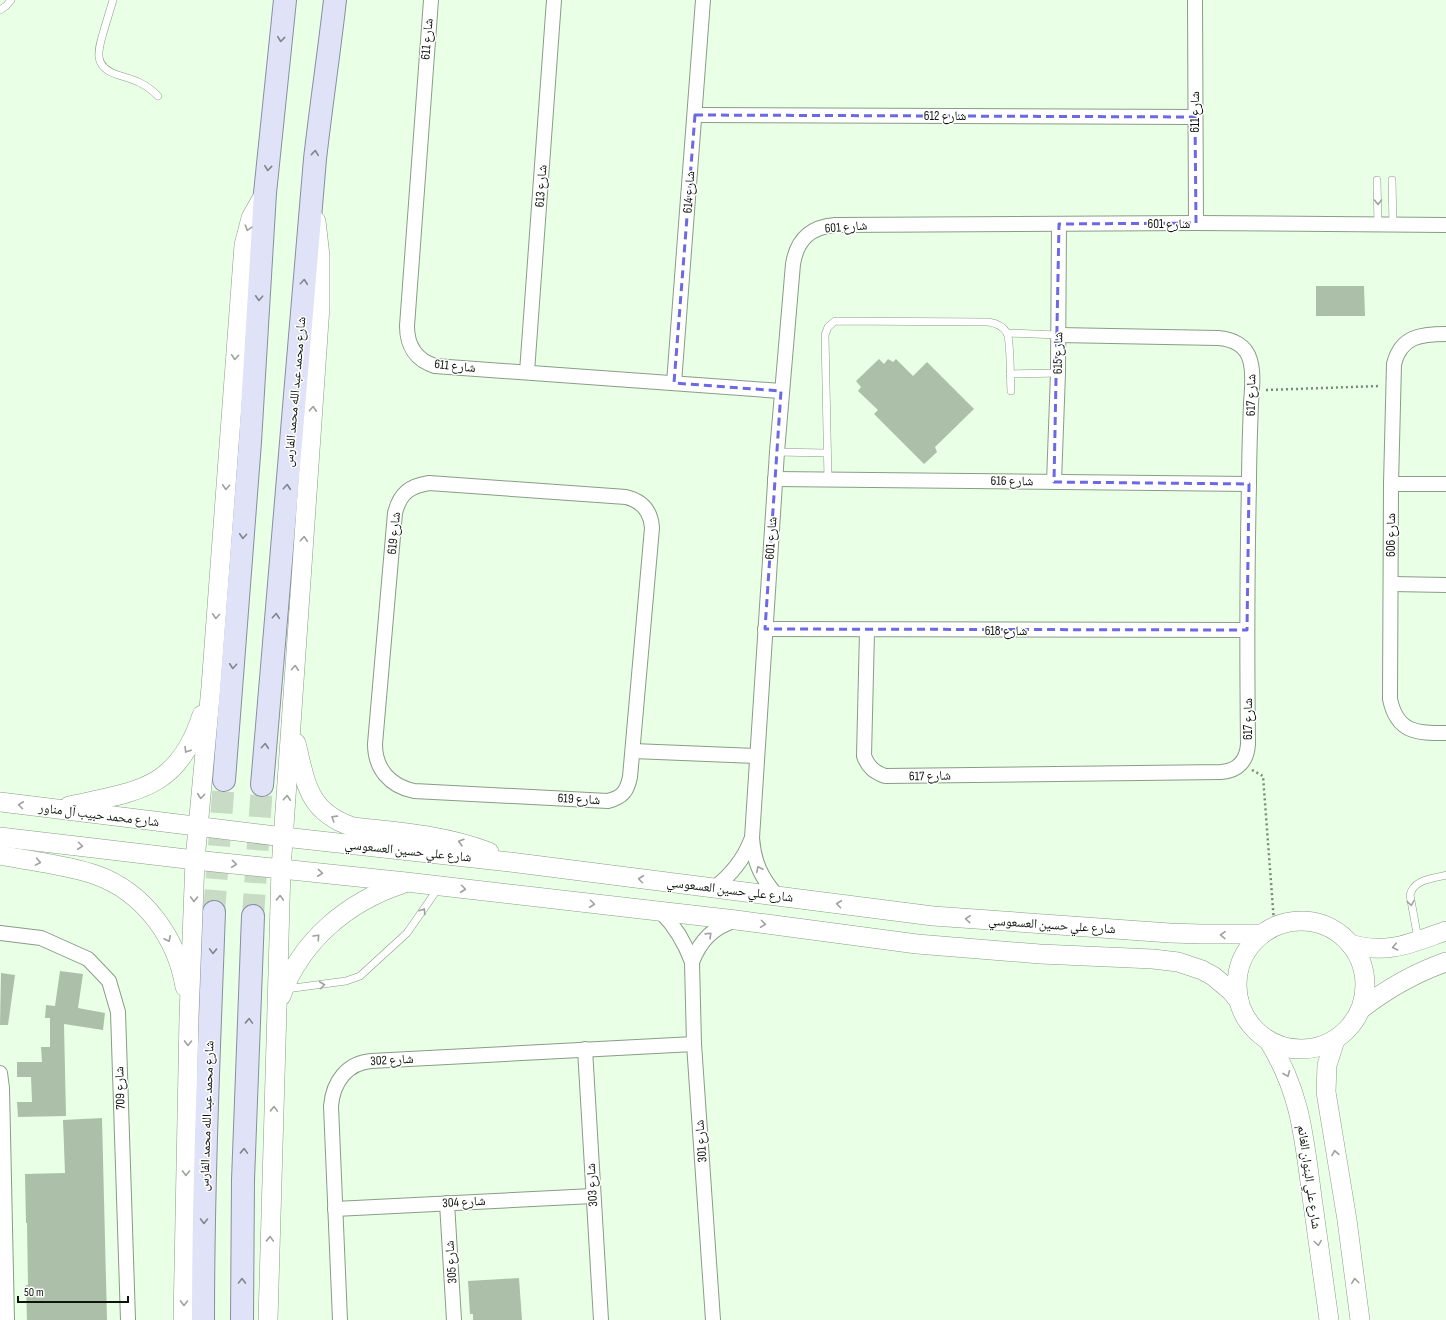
<svg xmlns="http://www.w3.org/2000/svg" width="1446" height="1320" font-family="'Sofia Sans Condensed','Noto Naskh Arabic',sans-serif">
  <style>
    .building { fill: #acc0a9 }
    .lines { fill: none; stroke-linecap: round; stroke-linejoin: round }
    .primary-tunnel { stroke: #c8dcc5; stroke-width: 22; stroke-dasharray: 22 11; stroke-linecap: butt }
    .lane-casing { stroke: #899d86; stroke-width: 8 }
    .street-casing { stroke: #899d86; stroke-width: 16 }
    .secondary-casing { stroke: #899d86; stroke-width: 20 }
    .primary-casing { stroke: #888ea2; stroke-width: 24 }
    .path { stroke: #7b8979; stroke-width: 2.5; stroke-dasharray: 2 3; stroke-linecap: butt }
    .lane { stroke: #fff; stroke-width: 7 }
    .street { stroke: #fff; stroke-width: 14 }
    .secondary { stroke: #fff; stroke-width: 19 }
    .primary { stroke: #e0e2f7; stroke-width: 22 }
    .oneway { stroke: #81858d }
    .oneway2 { stroke: #9ea19e }
    .marked { fill: none; stroke: #6b69e3; stroke-width: 3; stroke-dasharray: 8 5; stroke-linejoin: round }
    .labels { text-anchor: middle; dominant-baseline: central; stroke-width: 3; stroke-linejoin: round; paint-order: stroke }
    .street-label { font-size: 13px; fill: #0d140c; stroke: #fff }
  </style>
  <rect width="100%" height="100%" fill="#e9ffe6"/>
  <!-- building -->
  <g class="building">
    <polygon points="1316,286 1364,286 1365,316 1316,316"/>
    <polygon points="879,359 884,364 888,359 893,362 896,359 913,376 927,362 974,409 935,447 937,452 924,464 874,414 878,410 858,391 861,387 856,381"/>
    <polygon points="60,971 83,974 78,1008 105,1013 103,1030 64,1024 66,1116 18,1117 17,1102 32,1102 31,1077 17,1077 17,1062 42,1062 41,1047 50,1047 50,1018 45,1018 46,1005 55,1006"/>
    <polygon points="1,973 15,975 8,1025 0,1025"/>
    <polygon points="102,1118 107,1320 27,1320 26,1285 28,1285 27,1223 26,1223 25,1174 65,1173 63,1120"/>
    <polygon points="519,1278 522,1320 473,1320 473,1314 470,1314 468,1281"/>
  </g>
  <g class="lines">
    <!-- primary-tunnel -->
    <g class="primary-tunnel">
      <polyline points="214,912 224,780"/>
      <polyline points="253,916 262,785"/>
    </g>
    <!-- lane casing -->
    <g class="lane-casing">
      <g id="lane">
        <path d="M 113,0 C 110,10 107,20 104,30 C 98,50 92,67 118,75 C 135,80 145,83 158,96"/>
        <polyline points="0,10 6,6 11,0"/>
        <polyline points="1377,180 1378,225"/>
        <polyline points="1392,180 1393,225"/>
        <polyline points="1007,333 1058,335"/>
        <polyline points="1010,374 1058,373"/>
        <polyline points="777,452 826,453"/>
        <path d="M 828,480 L 825,335 L 828,327 L 835,321 L 988,322 C 996,323 1003,326 1007,333 C 1011,342 1010,379 1011,391"/>
        <path d="M 1418,939 L 1410,895 C 1414,879 1432,879 1446,875"/>
        <polyline points="286,989 346,981 360,976 407,933 439,887"/>
      </g>
    </g>
    <!-- street casing -->
    <g class="street-casing">
      <g id="street">
        <path d="M 431,0 L 407,326 C 407,346 416,360 435,366 L 781,391"/>
        <polyline points="1195,0 1196,223"/>
        <polyline points="695,115 1195,117"/>
        <path d="M 1446,334 C 1421,334 1401,336 1394,364 L 1391,484 L 1390,699 C 1397,733 1417,733 1446,733"/>
        <polyline points="527,372 554,0"/>
        <polyline points="674,383 703,0"/>
        <polyline points="775,479 1249,484"/>
        <polyline points="1054,482 1058,373 1059,224"/>
        <path d="M 429,483 L 626,497 C 642,501 651,511 652,528 L 630,777 C 627,791 623,797 608,801 L 414,791 C 390,786 375,769 375,744 L 395,513 C 400,493 410,486 429,483 Z"/>
        <polyline points="1391,484 1446,484"/>
        <polyline points="1392,584 1446,585"/>
        <polyline points="765,629 1247,630"/>
        <path d="M 867,631 L 864,756 C 868,767 874,772 885,776 L 1221,772 C 1238,771 1247,761 1248,744 C 1247,658 1247,571 1249,484 C 1249,457 1250,430 1251,403 C 1252,389 1254,373 1250,360 C 1246,345 1232,339 1218,338 L 1058,335"/>
        <polyline points="633,751 756,756"/>
        <path d="M 714,888 C 731,875 743,861 751,840"/>
        <path d="M 777,896 C 761,877 754,863 752,838 L 777,452 L 793,264 C 797,240 810,227 835,225 L 1196,223 L 1446,225"/>
        <path d="M 661,912 C 676,927 685,943 692,962 L 694,1044 L 713,1320"/>
        <polyline points="0,933 41,938 88,959 109,981 118,1012 128,1320"/>
        <path d="M 692,962 C 701,939 713,928 736,920"/>
        <polyline points="585,1049 601,1320"/>
        <polyline points="0,1073 2,1088 7,1320"/>
        <polyline points="447,1203 454,1320"/>
        <polyline points="335,1209 593,1196"/>
        <path d="M 340,1320 L 331,1106 C 333,1082 347,1063 371,1061 L 694,1044"/>
      </g>
    </g>
    <!-- secondary casing -->
    <g class="secondary-casing">
      <g id="secondary">
        <path d="M 296,743 C 306,784 308,812 353,827 C 400,832 445,835 489,852"/>
        <polyline points="0,802 284,837 510,862 933,916 1170,933 1201,934 1262,934"/>
        <path d="M 69,806 C 137,791 178,790 202,715"/>
        <polyline points="0,837 195,860 406,882 736,920 917,944 1040,954 1153,959 1178,962 1202,970 1213,976 1231,991 1239,1001"/>
        <path d="M 0,855 C 30,861 68,865 96,875 C 144,892 177,938 185,987"/>
        <circle cx="1301" cy="985" r="64"/>
        <path d="M 1350,944 C 1388,955 1411,943 1446,931"/>
        <path d="M 281,996 C 301,941 347,902 402,884"/>
        <path d="M 1361,1009 C 1388,988 1415,973 1446,962"/>
        <path d="M 1268,1040 C 1301,1092 1304,1138 1312,1197 C 1318,1238 1323,1279 1329,1320"/>
        <polyline points="1335,1040 1327,1065 1326,1092 1347,1220 1360,1320"/>
        <polyline points="183,1320 189,1017 195,860 211,687 244,245 251,218 265,193"/>
        <polyline points="268,1320 281,869 320,306 320,256 316,221"/>
      </g>
    </g>
    <!-- primary casing -->
    <g class="primary-casing">
      <g id="primary">
        <polyline points="224,780 250,442 265,193 285,0"/>
        <path d="M 262,785 L 315,159 C 321,106 329,53 335,0"/>
        <path d="M 203,1320 C 203,1184 209,1048 214,912"/>
        <polyline points="242,1320 243,1180 253,916"/>
      </g>
    </g>
    <!-- path -->
    <g class="path">
      <polyline points="1266,390 1380,386"/>
      <polyline points="1252,770 1263,776 1274,922"/>
    </g>
    <!-- lane -->
    <use href="#lane" class="lane"/>
    <!-- street -->
    <use href="#street" class="street"/>
    <!-- secondary -->
    <use href="#secondary" class="secondary"/>
    <!-- primary -->
    <use href="#primary" class="primary"/>
  </g>
  <!-- one-way arrows -->
  <defs><path id="oneway-chevron" d="M-2-3.5L2.5 0L-2 3.5" fill="none" stroke-width="1.6" stroke-linecap="round" stroke-linejoin="round"/></defs>
  <g class="oneway">
    <use href="#oneway-chevron" transform="translate(281 39) rotate(96)"/>
    <use href="#oneway-chevron" transform="translate(315 153) rotate(-84)"/>
    <use href="#oneway-chevron" transform="translate(268 168) rotate(96)"/>
    <use href="#oneway-chevron" transform="translate(304 282) rotate(-85)"/>
    <use href="#oneway-chevron" transform="translate(259 298) rotate(93)"/>
    <use href="#oneway-chevron" transform="translate(287 487) rotate(-85)"/>
    <use href="#oneway-chevron" transform="translate(243 536) rotate(94)"/>
    <use href="#oneway-chevron" transform="translate(276 616) rotate(-85)"/>
    <use href="#oneway-chevron" transform="translate(233 666) rotate(94)"/>
    <use href="#oneway-chevron" transform="translate(265 746) rotate(-85)"/>
    <use href="#oneway-chevron" transform="translate(213 951) rotate(92)"/>
    <use href="#oneway-chevron" transform="translate(249 1021) rotate(-88)"/>
    <use href="#oneway-chevron" transform="translate(244 1151) rotate(-88)"/>
    <use href="#oneway-chevron" transform="translate(204 1221) rotate(91)"/>
    <use href="#oneway-chevron" transform="translate(242 1281) rotate(-89)"/>
  </g>
  <g class="oneway2">
    <use href="#oneway-chevron" transform="translate(1378 202) rotate(89)"/>
    <use href="#oneway-chevron" transform="translate(248 228) rotate(107)"/>
    <use href="#oneway-chevron" transform="translate(235 357) rotate(94)"/>
    <use href="#oneway-chevron" transform="translate(313 409) rotate(-86)"/>
    <use href="#oneway-chevron" transform="translate(226 487) rotate(94)"/>
    <use href="#oneway-chevron" transform="translate(304 539) rotate(-86)"/>
    <use href="#oneway-chevron" transform="translate(216 616) rotate(94)"/>
    <use href="#oneway-chevron" transform="translate(295 668) rotate(-86)"/>
    <use href="#oneway-chevron" transform="translate(187 750) rotate(122)"/>
    <use href="#oneway-chevron" transform="translate(201 796) rotate(95)"/>
    <use href="#oneway-chevron" transform="translate(287 798) rotate(-86)"/>
    <use href="#oneway-chevron" transform="translate(21 805) rotate(-173)"/>
    <use href="#oneway-chevron" transform="translate(334 818) rotate(-148)"/>
    <use href="#oneway-chevron" transform="translate(461 842) rotate(-164)"/>
    <use href="#oneway-chevron" transform="translate(80 846) rotate(7)"/>
    <use href="#oneway-chevron" transform="translate(38 862) rotate(10)"/>
    <use href="#oneway-chevron" transform="translate(234 864) rotate(6)"/>
    <use href="#oneway-chevron" transform="translate(759 869) rotate(-116)"/>
    <use href="#oneway-chevron" transform="translate(320 873) rotate(6)"/>
    <use href="#oneway-chevron" transform="translate(641 879) rotate(-173)"/>
    <use href="#oneway-chevron" transform="translate(463 889) rotate(7)"/>
    <use href="#oneway-chevron" transform="translate(280 898) rotate(-88)"/>
    <use href="#oneway-chevron" transform="translate(194 899) rotate(92)"/>
    <use href="#oneway-chevron" transform="translate(1411 903) rotate(81)"/>
    <use href="#oneway-chevron" transform="translate(592 904) rotate(7)"/>
    <use href="#oneway-chevron" transform="translate(839 904) rotate(-173)"/>
    <use href="#oneway-chevron" transform="translate(423 911) rotate(-56)"/>
    <use href="#oneway-chevron" transform="translate(968 919) rotate(-175)"/>
    <use href="#oneway-chevron" transform="translate(763 924) rotate(7)"/>
    <use href="#oneway-chevron" transform="translate(709 935) rotate(-44)"/>
    <use href="#oneway-chevron" transform="translate(1223 935) rotate(-179)"/>
    <use href="#oneway-chevron" transform="translate(317 937) rotate(-47)"/>
    <use href="#oneway-chevron" transform="translate(168 939) rotate(64)"/>
    <use href="#oneway-chevron" transform="translate(1395 947) rotate(168)"/>
    <use href="#oneway-chevron" transform="translate(322 985) rotate(-7)"/>
    <use href="#oneway-chevron" transform="translate(188 1043) rotate(91)"/>
    <use href="#oneway-chevron" transform="translate(1287 1074) rotate(68)"/>
    <use href="#oneway-chevron" transform="translate(274 1109) rotate(-88)"/>
    <use href="#oneway-chevron" transform="translate(1335 1153) rotate(-100)"/>
    <use href="#oneway-chevron" transform="translate(186 1173) rotate(91)"/>
    <use href="#oneway-chevron" transform="translate(270 1239) rotate(-88)"/>
    <use href="#oneway-chevron" transform="translate(1318 1243) rotate(82)"/>
    <use href="#oneway-chevron" transform="translate(1355 1281) rotate(-97)"/>
    <use href="#oneway-chevron" transform="translate(184 1303) rotate(91)"/>
  </g>
  <!-- marked area -->
  <path class="marked" d="M 695,115 L 1195,117 L 1196,223 L 1059,224 L 1054,482 L 1249,484 L 1247,630 L 765,629 L 781,391 L 674,383 Z"/>
  <g class="labels">
    <!-- street labels -->
    <g class="street-label">
      <text transform="translate(427 39) rotate(-85)">شارع 611</text>
      <text transform="translate(1195 112) rotate(-90)">شارع 611</text>
      <text x="945" y="116">شارع 612</text>
      <text transform="translate(541 186) rotate(-86)">شارع 613</text>
      <text transform="translate(689 192) rotate(-86)">شارع 614</text>
      <text x="1169" y="224">شارع 601</text>
      <text transform="translate(846 227) rotate(-4)">شارع 601</text>
      <text transform="translate(1058 353) rotate(-89)">شارع 615</text>
      <text transform="translate(455 366) rotate(6)">شارع 611</text>
      <text transform="translate(295 392) rotate(-85)">شارع محمد عبد الله محمد الفارس</text>
      <text transform="translate(1251 395) rotate(-89)">شارع 617</text>
      <text transform="translate(1012 481) rotate(1)">شارع 616</text>
      <text transform="translate(394 533) rotate(-84)">شارع 619</text>
      <text transform="translate(1391 535) rotate(-90)">شارع 606</text>
      <text transform="translate(771 538) rotate(-86)">شارع 601</text>
      <text x="1006" y="631">شارع 618</text>
      <text transform="translate(1248 719) rotate(-90)">شارع 617</text>
      <text transform="translate(930 776) rotate(-1)">شارع 617</text>
      <text transform="translate(579 799) rotate(3)">شارع 619</text>
      <text transform="translate(99 815) rotate(7)">شارع محمد حبيب آل مناور</text>
      <text transform="translate(408 851) rotate(6)">شارع علي حسين العسعوسي</text>
      <text transform="translate(730 890) rotate(7)">شارع علي حسين العسعوسي</text>
      <text transform="translate(1052 925) rotate(4)">شارع علي حسين العسعوسي</text>
      <text transform="translate(392 1060) rotate(-3)">شارع 302</text>
      <text transform="translate(120 1088) rotate(-92)">شارع 709</text>
      <text transform="translate(207 1116) rotate(-88)">شارع محمد عبد الله محمد الفارس</text>
      <text transform="translate(701 1141) rotate(-94)">شارع 301</text>
      <text transform="translate(1309 1177) rotate(82)">شارع علي البنوان الغانم</text>
      <text transform="translate(592 1185) rotate(-93)">شارع 303</text>
      <text transform="translate(464 1202) rotate(-3)">شارع 304</text>
      <text transform="translate(451 1262) rotate(-94)">شارع 305</text>
    </g>
  </g>
  <!-- scale -->
  <path d="M18 1296v6h110v-6" fill="none" stroke="#0d140c" stroke-width="2"/>
  <text x="24" y="1296" font-size="12" fill="#0d140c" stroke="#ffffff" stroke-width="3" paint-order="stroke">50 m</text>
</svg>
